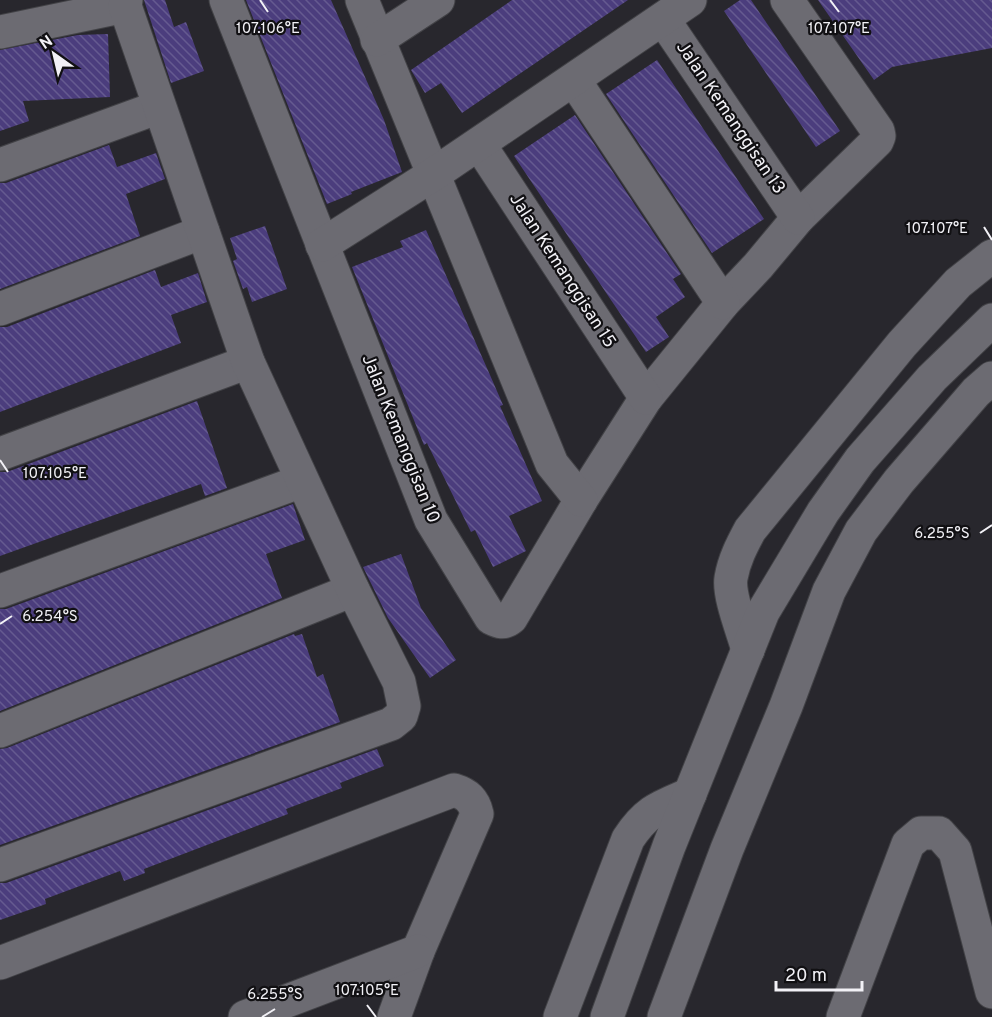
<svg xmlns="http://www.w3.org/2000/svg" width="992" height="1017" font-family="Overpass,sans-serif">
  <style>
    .building { fill: url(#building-back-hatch) }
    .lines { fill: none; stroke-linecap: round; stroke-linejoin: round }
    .minor-casing { stroke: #424246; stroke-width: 35 }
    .minor { stroke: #6c6b72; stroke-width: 33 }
    .ticks { fill: none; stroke: #f2f1f6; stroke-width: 2 }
    .labels { text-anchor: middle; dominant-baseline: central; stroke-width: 4.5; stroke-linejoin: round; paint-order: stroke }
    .street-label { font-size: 18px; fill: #f2f1f6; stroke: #111013 }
    .ticks-label { font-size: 15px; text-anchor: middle; fill: #f2f1f6; stroke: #111013; stroke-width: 4.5; stroke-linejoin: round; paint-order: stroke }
  </style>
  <defs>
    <pattern id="building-back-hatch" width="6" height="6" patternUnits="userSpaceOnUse" patternTransform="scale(1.5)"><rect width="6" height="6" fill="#4b3d7d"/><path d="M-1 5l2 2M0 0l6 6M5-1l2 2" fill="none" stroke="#655a90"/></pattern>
  </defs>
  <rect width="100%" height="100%" fill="#28272d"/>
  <!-- building -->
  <g class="building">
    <polygon points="144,0 165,0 174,27 186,22 204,71 171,83"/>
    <polygon points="246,0 331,0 384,120 402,172 351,192 352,194 327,204"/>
    <polygon points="512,0 628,0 462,113 441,83 425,93 411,70"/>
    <polygon points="740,0 751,0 840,131 816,147 724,11"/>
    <polygon points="818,0 992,0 992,48 892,67 874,80"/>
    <polygon points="108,34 110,97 23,101 29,121 0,131 0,50 78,35"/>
    <polygon points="657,60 764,219 712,253 606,94"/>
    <polygon points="575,115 681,274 673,279 685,297 656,317 669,337 646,352 514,156"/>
    <polygon points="109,145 117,167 156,153 165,179 126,194 140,236 0,289 0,183 6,183"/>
    <polygon points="265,226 287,289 252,302 247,287 243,289 233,261 237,259 230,238"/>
    <polygon points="426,230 490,375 503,405 500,406 542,501 509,516 526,551 493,567 475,530 471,532 427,443 424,445 352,267 403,247 400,241"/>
    <polygon points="155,270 161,287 198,273 207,302 171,315 181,343 0,412 0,327 7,327"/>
    <polygon points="197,401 227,488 205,496 201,484 0,556 0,472 7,472"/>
    <polygon points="293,504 305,540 266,554 282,598 0,711 0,609 6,609"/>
    <polygon points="401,554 421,608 456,660 430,678 388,618 363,567"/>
    <polygon points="294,634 295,636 302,634 317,677 323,674 340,722 0,845 0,749 7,748"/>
    <polygon points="377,749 384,766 340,783 342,788 286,809 288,814 144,869 145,873 124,881 120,871 45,899 46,904 0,920 0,883 6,883"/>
  </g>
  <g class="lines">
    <!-- minor casing -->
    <g class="minor-casing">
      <g id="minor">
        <path d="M 226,0 L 431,520 L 491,618 C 499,622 504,624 511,618 L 581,500 L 646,398 L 723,303 L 758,266 L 798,218 L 877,141 L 879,136 L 878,131 L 787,0"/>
        <polyline points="362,0 552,464 581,500"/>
        <polyline points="663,19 798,218"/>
        <polyline points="0,32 125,6"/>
        <polyline points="377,40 438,0"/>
        <polyline points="574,80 723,303"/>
        <polyline points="479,144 646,398"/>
        <polyline points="0,165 159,107"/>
        <polyline points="322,245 434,174 690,0"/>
        <polyline points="0,309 203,232"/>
        <polyline points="0,454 248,362"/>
        <polyline points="0,591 302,481"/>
        <path d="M 748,650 C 743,632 728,595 731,578 C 734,560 742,545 750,530 L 902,344 L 958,283 L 992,256"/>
        <polyline points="0,731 353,590"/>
        <polyline points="0,865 391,724 401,716 404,706 399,682 353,590 248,362 125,6 126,0"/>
        <path d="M 0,963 L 454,790 C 467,794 474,800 477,814 L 418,951 L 394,1017"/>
        <polyline points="245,1017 418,951"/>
        <path d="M 560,1017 L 628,839 C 647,810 660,807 690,794"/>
        <polyline points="607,1017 669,846 763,612 823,512 860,460 932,378 992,320"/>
        <polyline points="664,1017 727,849 786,706 829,591 861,531 899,481 976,392 992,378"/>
        <polyline points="843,1017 908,844 921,833 939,833 955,851 992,992"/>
      </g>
    </g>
    <!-- minor -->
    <use href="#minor" class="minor"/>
  </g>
  <!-- ticks -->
  <path class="ticks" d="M 260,0 L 268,12M 830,0 L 839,12M 984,227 L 992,240M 0,460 L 8,472M 980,533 L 992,525M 0,624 L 12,616M 367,1005 L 376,1017M 262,1017 L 275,1009"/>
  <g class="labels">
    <!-- street labels -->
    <g class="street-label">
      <text transform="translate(730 118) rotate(56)">Jalan Kemanggisan 13</text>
      <text transform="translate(562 271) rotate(57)">Jalan Kemanggisan 15</text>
      <text transform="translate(400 439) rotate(68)">Jalan Kemanggisan 10</text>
    </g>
  </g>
  <g class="ticks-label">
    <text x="268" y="33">107.106°E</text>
    <text x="839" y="33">107.107°E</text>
    <text x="937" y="233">107.107°E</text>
    <text x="55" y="478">107.105°E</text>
    <text x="942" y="538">6.255°S</text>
    <text x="50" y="621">6.254°S</text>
    <text x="367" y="995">107.105°E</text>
    <text x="275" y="999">6.255°S</text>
  </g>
  <!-- north arrow -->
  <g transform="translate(54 54) rotate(326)" stroke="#111013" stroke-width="4.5" paint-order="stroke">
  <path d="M0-4.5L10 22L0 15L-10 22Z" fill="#f2f1f6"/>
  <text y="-9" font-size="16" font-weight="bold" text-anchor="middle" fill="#f2f1f6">N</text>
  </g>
  <!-- scale -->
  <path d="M776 981v9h86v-9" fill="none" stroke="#f2f1f6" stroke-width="3"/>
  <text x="785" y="981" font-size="18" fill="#f2f1f6" stroke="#111013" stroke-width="4.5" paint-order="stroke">20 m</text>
</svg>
